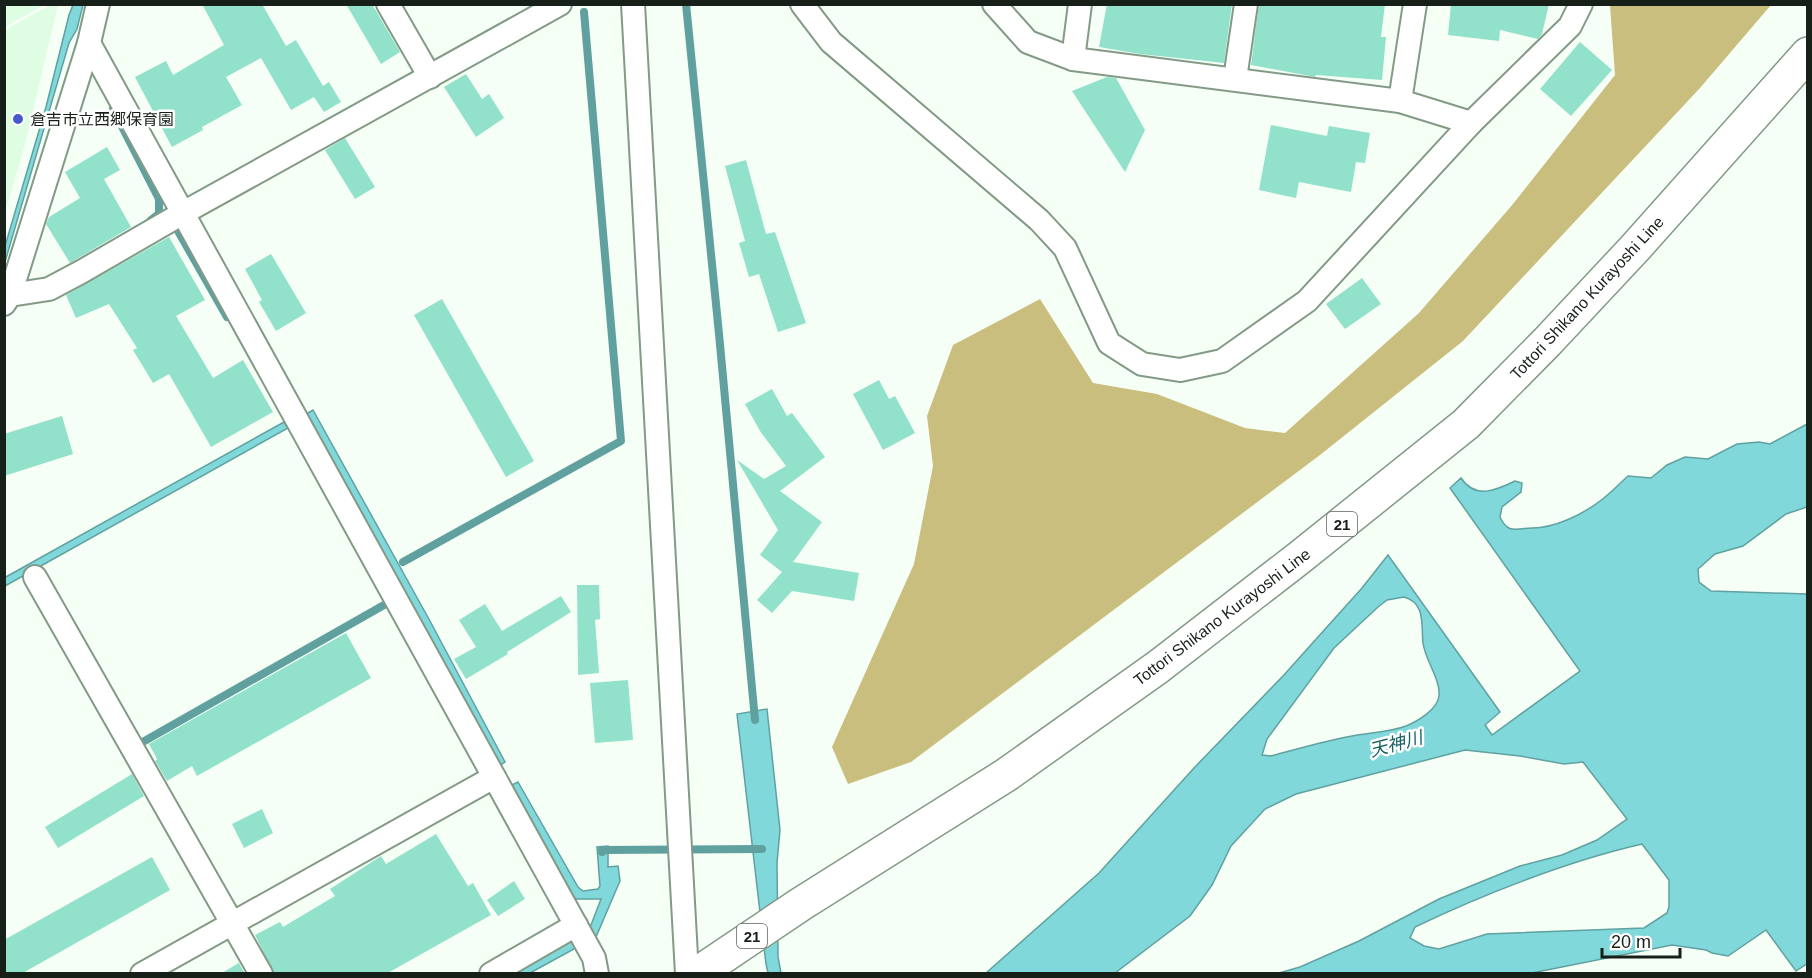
<svg xmlns="http://www.w3.org/2000/svg" width="1812" height="978" font-family="Helvetica,'Noto Sans JP',sans-serif">
  <style>
    .built { fill: #dffde3 }
    .forest { fill: #cabe7e }
    .water { fill: #80d8db; stroke: #60a1a0; stroke-width: 1.5; fill-rule: evenodd }
    .lines { fill: none; stroke-linecap: round; stroke-linejoin: round }
    .stream { stroke: #60a1a0; stroke-width: 8 }
    .building { fill: #92e1ca }
    .minor-casing { stroke: #839a86; stroke-width: 26 }
    .primary-casing { stroke: #839a86; stroke-width: 36 }
    .minor { stroke: #fff; stroke-width: 22 }
    .primary { stroke: #fff; stroke-width: 33 }
    .poi-dot { fill: #4958cd; stroke: #fff; stroke-width: 2 }
    .labels { text-anchor: middle; dominant-baseline: central; stroke-width: 5; stroke-linejoin: round; paint-order: stroke }
    .shield { fill: #fff; stroke: #5d635d; stroke-width: 1.5 }
    .shield-label { font-size: 15px; font-weight: bold; fill: #172018 }
    .poi-label { font-size: 16px; fill: #172018; stroke: #fff; text-anchor: start }
    .street-label { font-size: 16px; fill: #172018; stroke: #fff }
    .water-label { font-size: 18px; font-style: italic; fill: #176163; stroke: #fff }
  </style>
  <rect width="100%" height="100%" fill="#f5fff6"/>
  <!-- built -->
  <g class="built">
    <polygon points="5,5 44,5 5,27"/>
    <polygon points="50,5 58,5 24,148 5,213 5,30"/>
  </g>
  <!-- forest -->
  <polygon class="forest" points="1610,5 1771,5 1700,88 1463,341 1320,455 911,762 848,784 832,747 914,564 933,466 927,416 953,345 1040,299 1093,383 1157,394 1245,428 1285,433 1419,313 1513,204 1615,75"/>
  <!-- water -->
  <g class="water">
    <polygon points="73,5 83,5 77,29 69,43 5,262 5,246 46,107 69,15"/>
    <polygon points="313,410 430,621 505,762 499,766 399,581 306,414"/>
    <polygon points="284,422 288,428 5,586 4,578"/>
    <path d="M 1807,424 L 1807,507 L 1786,514 L 1743,546 L 1715,554 L 1698,569 L 1699,582 L 1711,591 L 1807,594 L 1808,963 L 1796,971 L 1766,930 L 1728,956 L 1712,953 L 1706,950 L 1672,945 L 1532,973 L 1279,973 L 1300,967 L 1359,941 L 1439,899 L 1520,866 L 1562,855 L 1597,840 L 1627,819 L 1583,762 L 1564,764 L 1520,756 L 1465,750 L 1296,794 L 1265,809 L 1231,846 L 1212,885 L 1190,916 L 1115,973 L 986,973 L 1099,873 L 1194,768 L 1283,676 L 1362,588 L 1388,555 L 1500,712 L 1485,725 L 1492,735 L 1580,671 L 1450,488 L 1461,478 C 1475,499 1495,491 1515,481 L 1522,483 L 1521,492 L 1502,507 L 1500,517 C 1508,535 1517,528 1532,528 C 1554,528 1582,515 1600,501 C 1610,494 1619,484 1628,476 L 1651,478 L 1667,465 L 1685,457 L 1708,459 L 1737,444 L 1759,442 L 1770,444 ZM 1404,597 C 1426,603 1421,625 1423,643 C 1425,660 1441,680 1439,696 C 1437,710 1418,721 1406,726 C 1390,732 1369,733 1352,736 C 1324,741 1298,749 1271,756 L 1262,755 L 1267,739 L 1334,648 L 1378,607 L 1387,600 ZM 1642,844 L 1669,880 L 1669,907 L 1667,913 L 1644,928 L 1487,934 L 1439,949 L 1424,946 L 1410,938 L 1415,927 C 1484,894 1568,861 1642,844 Z"/>
    <polygon points="767,709 780,830 777,863 778,957 781,973 768,973 766,964 737,714"/>
    <polygon points="518,782 578,887 583,891 598,889 600,886 597,847 608,846 608,867 618,866 620,881 596,937 530,973 506,974 591,925 601,899 576,899 574,897 510,786"/>
  </g>
  <g class="lines">
    <!-- stream -->
    <g class="stream">
      <polyline points="686,4 719,334 755,720"/>
      <polyline points="113,109 159,199 159,214 151,220"/>
      <polyline points="178,231 227,317"/>
      <polyline points="403,562 621,441 584,12"/>
      <polyline points="141,743 384,605"/>
      <polyline points="602,852 602,850 762,849"/>
    </g>
  </g>
  <!-- building -->
  <g class="building">
    <polygon points="202,4 262,4 286,46 296,40 323,86 329,82 341,102 324,112 314,97 291,110 261,58 226,77 242,105 202,127 203,130 172,147 135,77 166,61 173,75 224,45"/>
    <polygon points="346,4 372,4 400,52 381,64"/>
    <polygon points="1107,4 1232,4 1224,63 1140,54 1099,47"/>
    <polygon points="1259,4 1385,4 1381,37 1386,37 1382,80 1316,75 1315,77 1251,65"/>
    <polygon points="1451,4 1549,4 1542,34 1538,39 1500,30 1499,41 1448,35"/>
    <polygon points="1580,42 1612,70 1571,116 1540,89"/>
    <polygon points="466,74 482,99 489,94 504,118 476,137 444,87"/>
    <polygon points="1107,77 1116,78 1145,130 1125,172 1072,91"/>
    <polygon points="1271,125 1327,136 1329,126 1370,133 1365,163 1356,162 1351,192 1299,182 1296,198 1259,190"/>
    <polygon points="345,138 375,187 355,199 325,150"/>
    <polygon points="107,147 120,170 104,179 131,227 70,263 46,224 49,217 80,198 65,172"/>
    <polygon points="746,160 766,234 775,232 806,323 778,332 759,274 749,277 739,243 745,241 725,166"/>
    <polygon points="169,237 205,300 176,316 213,378 243,360 273,412 211,447 169,374 153,383 133,350 137,348 109,304 76,318 66,295"/>
    <polygon points="271,254 306,313 276,331 259,302 262,300 245,269"/>
    <polygon points="1362,278 1381,304 1345,329 1326,304"/>
    <polygon points="442,299 534,461 506,477 414,315"/>
    <polygon points="879,380 889,399 895,396 915,433 883,450 853,394"/>
    <polygon points="772,389 787,416 792,413 825,457 780,491 822,522 793,562 859,573 854,601 792,591 772,613 757,600 782,572 760,555 778,530 737,460 764,479 786,466 760,431 745,404"/>
    <polygon points="62,416 73,454 4,476 4,434"/>
    <polygon points="577,585 599,585 600,619 595,620 599,673 578,675"/>
    <polygon points="561,596 571,612 507,652 508,654 466,679 454,659 476,647 459,620 485,604 502,631"/>
    <polygon points="346,633 371,678 197,776 192,766 167,781 155,761 157,759 149,744"/>
    <polygon points="628,680 633,740 595,743 590,683"/>
    <polygon points="132,774 144,796 58,848 45,827"/>
    <polygon points="262,809 273,833 244,848 232,824"/>
    <polygon points="436,834 468,886 473,883 491,915 386,974 274,974 255,935 280,922 283,927 335,896 330,889 381,856 386,864"/>
    <polygon points="152,857 170,890 21,974 4,974 4,940"/>
    <polygon points="514,881 525,899 498,916 487,900"/>
    <polygon points="239,963 245,974 220,974"/>
  </g>
  <g class="lines">
    <!-- minor casing -->
    <g class="minor-casing">
      <g id="minor">
        <polyline points="388,4 430,77"/>
        <polyline points="633,4 687,974"/>
        <polyline points="802,4 831,42 1039,220 1065,248 1109,343 1142,364 1180,370 1222,361 1307,301 1471,123 1570,26 1581,4"/>
        <polyline points="994,4 1028,42 1073,59 1400,101 1471,123"/>
        <polyline points="89,43 594,958 597,974"/>
        <polyline points="1073,59 1080,4"/>
        <polyline points="1235,79 1246,4"/>
        <polyline points="1400,101 1415,4"/>
        <polyline points="10,295 49,289 81,272 183,213 560,4"/>
        <polyline points="4,304 10,295 89,43 98,4"/>
        <polyline points="35,577 261,974"/>
        <polyline points="142,974 494,777"/>
        <polyline points="491,974 576,925"/>
      </g>
    </g>
    <!-- primary casing -->
    <g class="primary-casing">
      <polyline id="primary" points="697,974 801,904 1006,775 1158,667 1299,558 1466,424 1547,342 1635,248 1808,54"/>
    </g>
    <!-- minor -->
    <use href="#minor" class="minor"/>
    <!-- primary -->
    <use href="#primary" class="primary"/>
  </g>
  <!-- markers -->
  <circle class="poi-dot" cx="18" cy="119" r="6"/>
  <g class="labels">
    <!-- shield labels -->
    <g class="shield">
      <rect x="1327" y="512" width="30" height="24" rx="4.5"/>
      <rect x="737" y="924" width="30" height="24" rx="4.5"/>
    </g>
    <g class="shield-label">
      <text x="1342" y="524">21</text>
      <text x="752" y="936">21</text>
    </g>
    <!-- poi labels -->
    <g class="poi-label">
      <text x="30" y="119">倉吉市立西郷保育園</text>
    </g>
    <!-- street labels -->
    <g class="street-label">
      <text transform="translate(1587 298) rotate(-47)">Tottori Shikano Kurayoshi Line</text>
      <text transform="translate(1222 617) rotate(-37)">Tottori Shikano Kurayoshi Line</text>
    </g>
    <!-- water labels -->
    <g class="water-label">
      <text transform="translate(1396 744) rotate(-15)">天神川</text>
    </g>
  </g>
  <!-- border -->
  <rect width="1812" height="978" fill="none" stroke="#172018" stroke-width="12"/>
  <!-- scale -->
  <path d="M1602 948v9h78v-9" fill="none" stroke="#172018" stroke-width="3"/>
  <text x="1611" y="948" font-size="18" fill="#172018" stroke="#ffffff" stroke-width="4.5" paint-order="stroke">20 m</text>
</svg>
